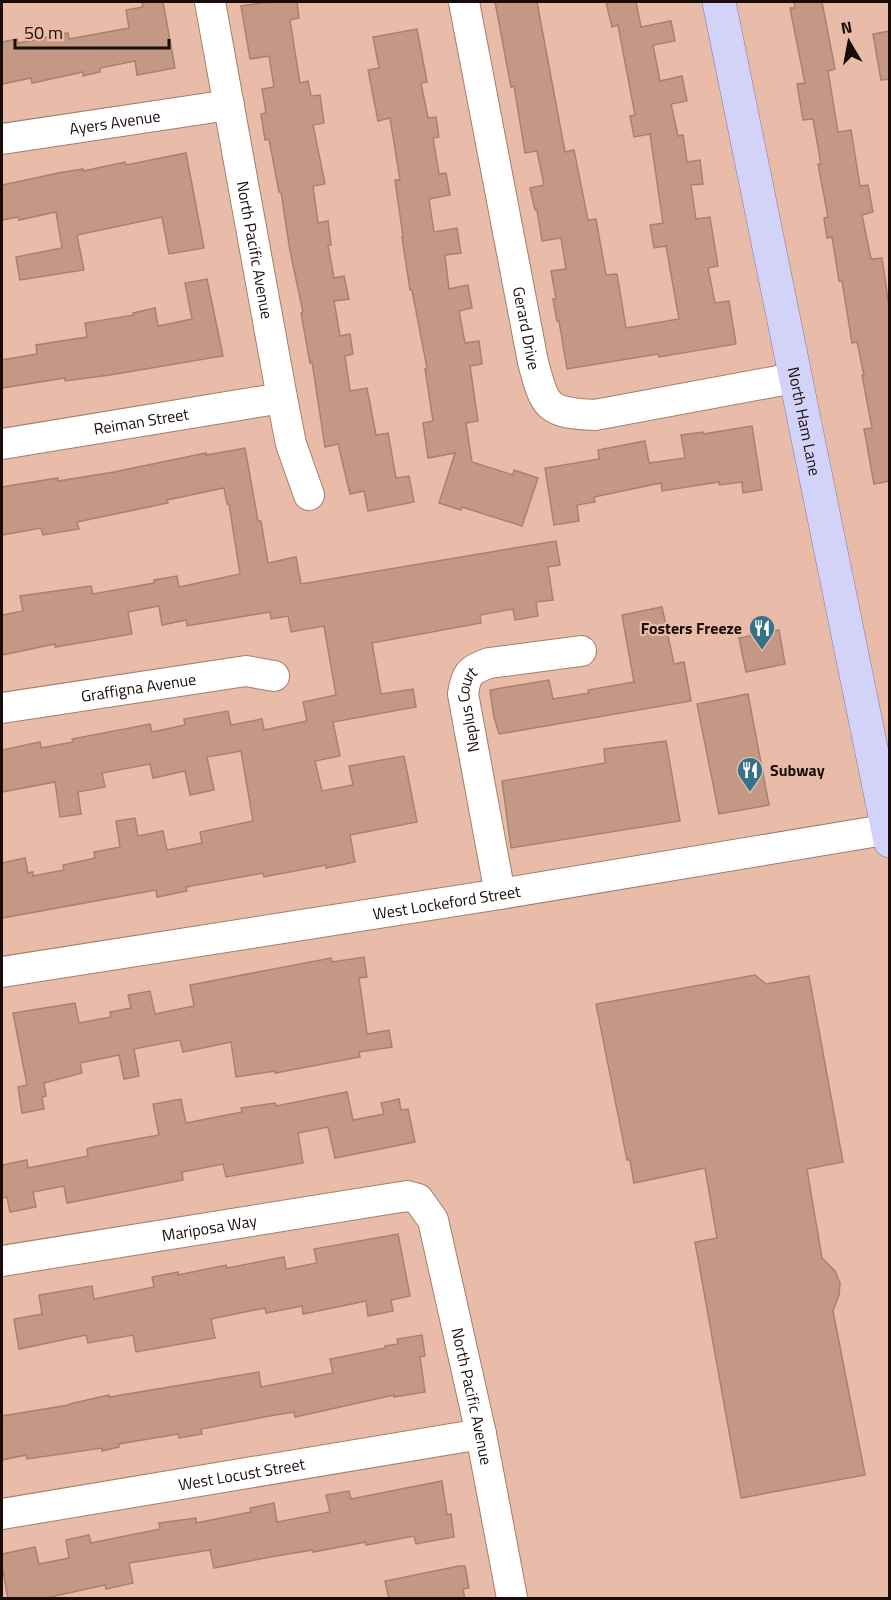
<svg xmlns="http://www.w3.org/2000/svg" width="891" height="1600" font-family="'Titillium Web',sans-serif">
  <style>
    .building { fill: #c39986; stroke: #a9816e; stroke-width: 1.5 }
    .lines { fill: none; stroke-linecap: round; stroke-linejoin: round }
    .minor-casing { stroke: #a67e6b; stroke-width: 32 }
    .major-casing { stroke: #7f79a1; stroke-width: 34 }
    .minor { stroke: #fff; stroke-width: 30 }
    .major { stroke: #d3d2f9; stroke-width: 33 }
    .labels { text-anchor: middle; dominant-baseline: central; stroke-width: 4.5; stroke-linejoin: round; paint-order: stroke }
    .street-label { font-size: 16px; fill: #1a0c06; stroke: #e8bca8 }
    .poi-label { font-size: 16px; font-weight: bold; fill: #1a0c06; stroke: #e8bca8; text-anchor: end }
  </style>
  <rect width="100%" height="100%" fill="#e8bca8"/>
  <!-- building -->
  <g class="building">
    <polygon points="142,2 163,2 175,68 137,75 135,61 100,68 100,72 83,76 83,72 32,83 31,78 2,84 2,42 17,39 18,43 68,33 69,39 129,28 126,10 143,7"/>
    <polygon points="269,2 297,2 299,18 290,20 300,83 308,81 311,96 320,95 324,123 313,125 325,184 313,186 318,223 328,221 331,245 328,245 334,278 344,276 349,299 334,301 340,336 350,334 353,354 345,356 350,391 367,388 376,435 388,433 396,478 409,476 414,502 368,511 364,491 350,494 338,444 325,447 312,362 310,363 301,313 303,312 290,251 281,192 279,192 269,139 265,140 261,114 266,113 262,89 274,87 269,56 250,59 241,6"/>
    <polygon points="495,2 537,2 565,152 574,150 588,220 596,219 606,275 617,274 626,328 679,319 666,246 654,248 650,225 663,223 650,134 634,137 630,116 635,115 618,25 612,27 606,2 636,2 641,27 671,21 675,41 653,45 660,81 682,76 687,101 671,104 678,136 683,135 687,162 700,160 703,184 691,185 696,219 710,217 718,266 708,268 715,303 729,301 736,344 659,357 658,354 567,369 559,321 557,321 553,299 556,299 551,271 566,269 561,238 542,241 537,210 535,210 530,188 544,185 537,151 525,153 514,86 511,87"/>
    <polygon points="794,2 822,2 835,69 828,71 838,132 851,130 860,186 868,185 873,212 862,215 871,259 882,258 890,314 890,481 874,484 864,429 872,428 862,375 864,375 857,342 852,343 842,281 839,281 832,237 827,238 824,218 828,217 818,164 821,164 813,119 803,120 797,84 805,83 790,8 795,8"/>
    <polygon points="417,29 427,82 421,83 428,118 436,117 439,137 433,138 439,174 446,173 450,195 429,199 434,232 457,228 461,253 445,255 449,289 468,285 472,308 459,311 465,343 479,341 482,364 470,366 478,421 466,423 472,462 513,475 514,470 538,478 522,526 462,507 461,510 439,503 455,453 428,458 423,423 433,421 425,369 427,368 412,290 410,290 402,237 403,237 395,180 400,180 390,118 378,121 368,70 379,68 373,37"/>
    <polygon points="890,31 890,79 881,80 873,34"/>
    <polygon points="186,153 204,248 169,254 162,217 77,235 84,270 20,280 16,257 62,248 56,212 19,220 18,217 2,220 2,185 58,173 83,169 83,171 125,162 126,165"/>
    <polygon points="207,279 223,356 110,375 65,381 65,378 2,388 2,360 37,354 36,345 87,337 85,323 134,315 133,313 155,308 158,326 192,319 185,283"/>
    <polygon points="752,426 762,490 743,493 742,482 719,485 719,482 662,491 661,483 594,497 595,502 577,505 579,521 554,525 545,468 599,459 598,450 645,441 649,463 685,458 681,435 703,432 703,434"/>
    <polygon points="245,448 258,521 261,521 268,563 296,557 301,584 556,541 560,565 548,567 553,600 536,602 538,616 515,620 513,609 480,615 481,623 372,643 381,694 413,689 416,707 333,722 340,756 315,761 322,791 353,785 349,766 404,756 417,822 350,835 355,862 326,868 326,865 264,877 263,873 186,887 187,891 157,897 156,890 2,918 2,863 25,858 28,873 33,872 33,876 64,870 63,865 95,858 94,852 120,847 116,821 135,818 138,836 163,831 167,850 202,843 200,832 253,821 241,751 207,757 214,790 190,795 185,771 153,778 150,764 102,773 105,787 78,792 81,814 60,817 55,782 2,792 2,750 40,742 41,748 73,742 72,739 150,724 152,732 185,725 184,719 228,711 231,725 262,719 264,730 307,721 303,702 336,695 324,626 291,632 288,616 271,619 270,612 187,626 186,620 162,625 159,606 128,612 132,634 55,647 55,644 2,655 2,615 23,611 20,596 91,586 93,594 154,583 154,580 177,576 179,587 240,574 229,504 227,504 224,488 167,500 168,503 77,522 79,529 43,535 41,528 2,535 2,487 58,478 58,481 114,472 206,453 206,455"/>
    <polygon points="662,607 674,664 684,662 691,701 499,734 494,717 490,690 549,680 553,699 589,693 588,690 634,682 622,615"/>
    <polygon points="779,630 785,664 746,672 739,638"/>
    <polygon points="748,694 769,805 719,814 697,704"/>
    <polygon points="666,741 680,821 511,848 502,781 605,763 604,749"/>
    <polygon points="364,957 367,977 359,978 367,1034 389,1030 392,1047 359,1052 360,1057 275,1073 275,1071 236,1077 231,1042 183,1052 180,1040 134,1049 139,1076 124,1079 119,1055 80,1063 82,1073 44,1083 46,1096 42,1097 44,1109 22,1113 18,1087 27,1085 13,1013 75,1003 79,1023 111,1017 110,1012 131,1008 128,995 150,991 155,1014 194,1006 190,985 331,958 332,962"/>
    <polygon points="755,975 766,984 809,976 843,1162 807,1169 822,1258 835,1271 840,1283 839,1295 833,1311 865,1475 741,1498 695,1242 717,1238 705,1168 634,1183 630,1160 627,1160 596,1004"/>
    <polygon points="347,1092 353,1120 384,1114 381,1103 399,1099 401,1110 408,1109 415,1142 335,1158 328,1127 298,1133 303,1163 226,1177 223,1164 182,1172 183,1180 67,1203 64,1186 33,1192 36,1207 10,1212 7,1197 2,1198 2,1165 27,1160 28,1168 88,1156 87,1149 93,1147 159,1135 153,1104 181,1099 186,1123 242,1112 241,1108 275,1103 276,1106"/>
    <polygon points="398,1234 410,1296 391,1300 393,1311 368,1316 366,1301 303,1314 302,1306 266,1313 265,1308 211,1319 215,1338 136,1352 133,1335 88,1343 86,1335 19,1349 14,1319 42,1314 39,1295 92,1286 94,1299 154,1287 152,1277 178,1272 178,1275 226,1265 227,1268 284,1257 286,1269 317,1263 314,1249"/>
    <polygon points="422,1335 425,1356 420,1357 425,1392 394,1397 394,1395 295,1417 294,1412 281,1414 201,1429 202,1434 179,1438 178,1434 119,1444 119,1447 102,1451 102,1448 27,1459 26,1455 2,1460 2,1416 69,1405 69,1404 109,1395 109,1397 259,1372 261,1387 333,1373 330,1359 385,1348 385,1346 398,1344 397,1339"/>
    <polygon points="442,1481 447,1515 451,1514 454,1537 416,1544 414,1536 366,1545 366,1542 313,1552 313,1550 270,1557 214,1568 210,1550 129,1563 133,1583 106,1589 105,1585 41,1599 8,1599 2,1565 2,1554 35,1547 39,1564 69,1558 66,1540 89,1535 91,1543 160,1529 159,1523 196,1518 196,1523 251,1512 250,1508 274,1503 277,1522 330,1512 326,1495 349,1491 351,1499"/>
    <polygon points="459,1566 465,1566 469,1588 463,1589 465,1599 389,1599 385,1581"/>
  </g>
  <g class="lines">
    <!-- minor casing -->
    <g class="minor-casing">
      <g id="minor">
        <path id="s1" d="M 210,2 L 282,398 L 291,444 L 309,495"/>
        <path id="s2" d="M 464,2 L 533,362 C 545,407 546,413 595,415 L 794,378"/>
        <path id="s3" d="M 2,139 L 229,105"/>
        <path id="s4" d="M 2,444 L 282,398"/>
        <path id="s5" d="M 2,708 L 246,671 L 274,676"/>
        <path id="s6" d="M 500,894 L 463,694 C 466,674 469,670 489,663 L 581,651"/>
        <path id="s7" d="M 2,972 L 500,894 L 890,829"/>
        <path id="s8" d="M 2,1261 L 407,1196 L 418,1199 L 433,1220 L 481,1434 L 512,1598"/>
        <path id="s9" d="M 2,1514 L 481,1434"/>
      </g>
    </g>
    <!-- major casing -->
    <g class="major-casing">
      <g id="major">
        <path id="s10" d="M 719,2 L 890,841"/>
      </g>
    </g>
    <!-- minor -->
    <use href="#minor" class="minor"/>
    <!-- major -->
    <use href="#major" class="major"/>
  </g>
  <!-- icons -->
  <defs>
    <g id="restaurant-pin" transform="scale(1.35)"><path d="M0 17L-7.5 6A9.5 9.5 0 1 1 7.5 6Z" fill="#357189" stroke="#e8bca8"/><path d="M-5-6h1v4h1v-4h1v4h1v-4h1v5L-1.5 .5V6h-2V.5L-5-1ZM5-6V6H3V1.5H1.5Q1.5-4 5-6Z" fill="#fff"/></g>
  </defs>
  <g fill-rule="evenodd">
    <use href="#restaurant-pin" x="762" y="628"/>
    <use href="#restaurant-pin" x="750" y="770"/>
  </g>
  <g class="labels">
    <!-- street labels -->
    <g class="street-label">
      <text stroke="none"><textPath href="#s3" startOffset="114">Ayers Avenue</textPath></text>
      <text stroke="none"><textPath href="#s1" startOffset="252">North Pacific Avenue</textPath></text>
      <text stroke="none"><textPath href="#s2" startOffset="332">Gerard Drive</textPath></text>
      <text stroke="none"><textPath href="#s4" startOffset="141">Reiman Street</textPath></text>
      <text stroke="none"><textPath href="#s10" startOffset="428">North Ham Lane</textPath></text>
      <text stroke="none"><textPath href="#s5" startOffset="138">Graffigna Avenue</textPath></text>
      <text stroke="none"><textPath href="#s6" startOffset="188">Neplus Court</textPath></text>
      <text stroke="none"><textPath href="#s7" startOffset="450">West Lockeford Street</textPath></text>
      <text stroke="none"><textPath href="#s8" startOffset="210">Mariposa Way</textPath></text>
      <text stroke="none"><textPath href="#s8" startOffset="628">North Pacific Avenue</textPath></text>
      <text stroke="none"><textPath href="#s9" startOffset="243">West Locust Street</textPath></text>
    </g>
    <!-- poi labels -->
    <g class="poi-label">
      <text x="742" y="628">Fosters Freeze</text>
      <text x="770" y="770" text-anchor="start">Subway</text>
    </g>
  </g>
  <!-- border -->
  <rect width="891" height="1600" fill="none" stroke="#1a0c06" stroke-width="6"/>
  <!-- north arrow -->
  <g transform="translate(849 42) rotate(350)" stroke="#e8bca8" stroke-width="4.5" paint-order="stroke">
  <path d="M0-4.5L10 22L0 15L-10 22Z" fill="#1a0c06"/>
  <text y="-9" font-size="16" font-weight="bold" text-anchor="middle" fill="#1a0c06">N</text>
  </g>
  <!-- scale -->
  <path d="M15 39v9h154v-9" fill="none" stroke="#1a0c06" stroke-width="3"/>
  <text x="24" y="39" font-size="18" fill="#1a0c06" stroke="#e8bca8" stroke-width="4.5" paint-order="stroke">50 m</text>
</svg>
